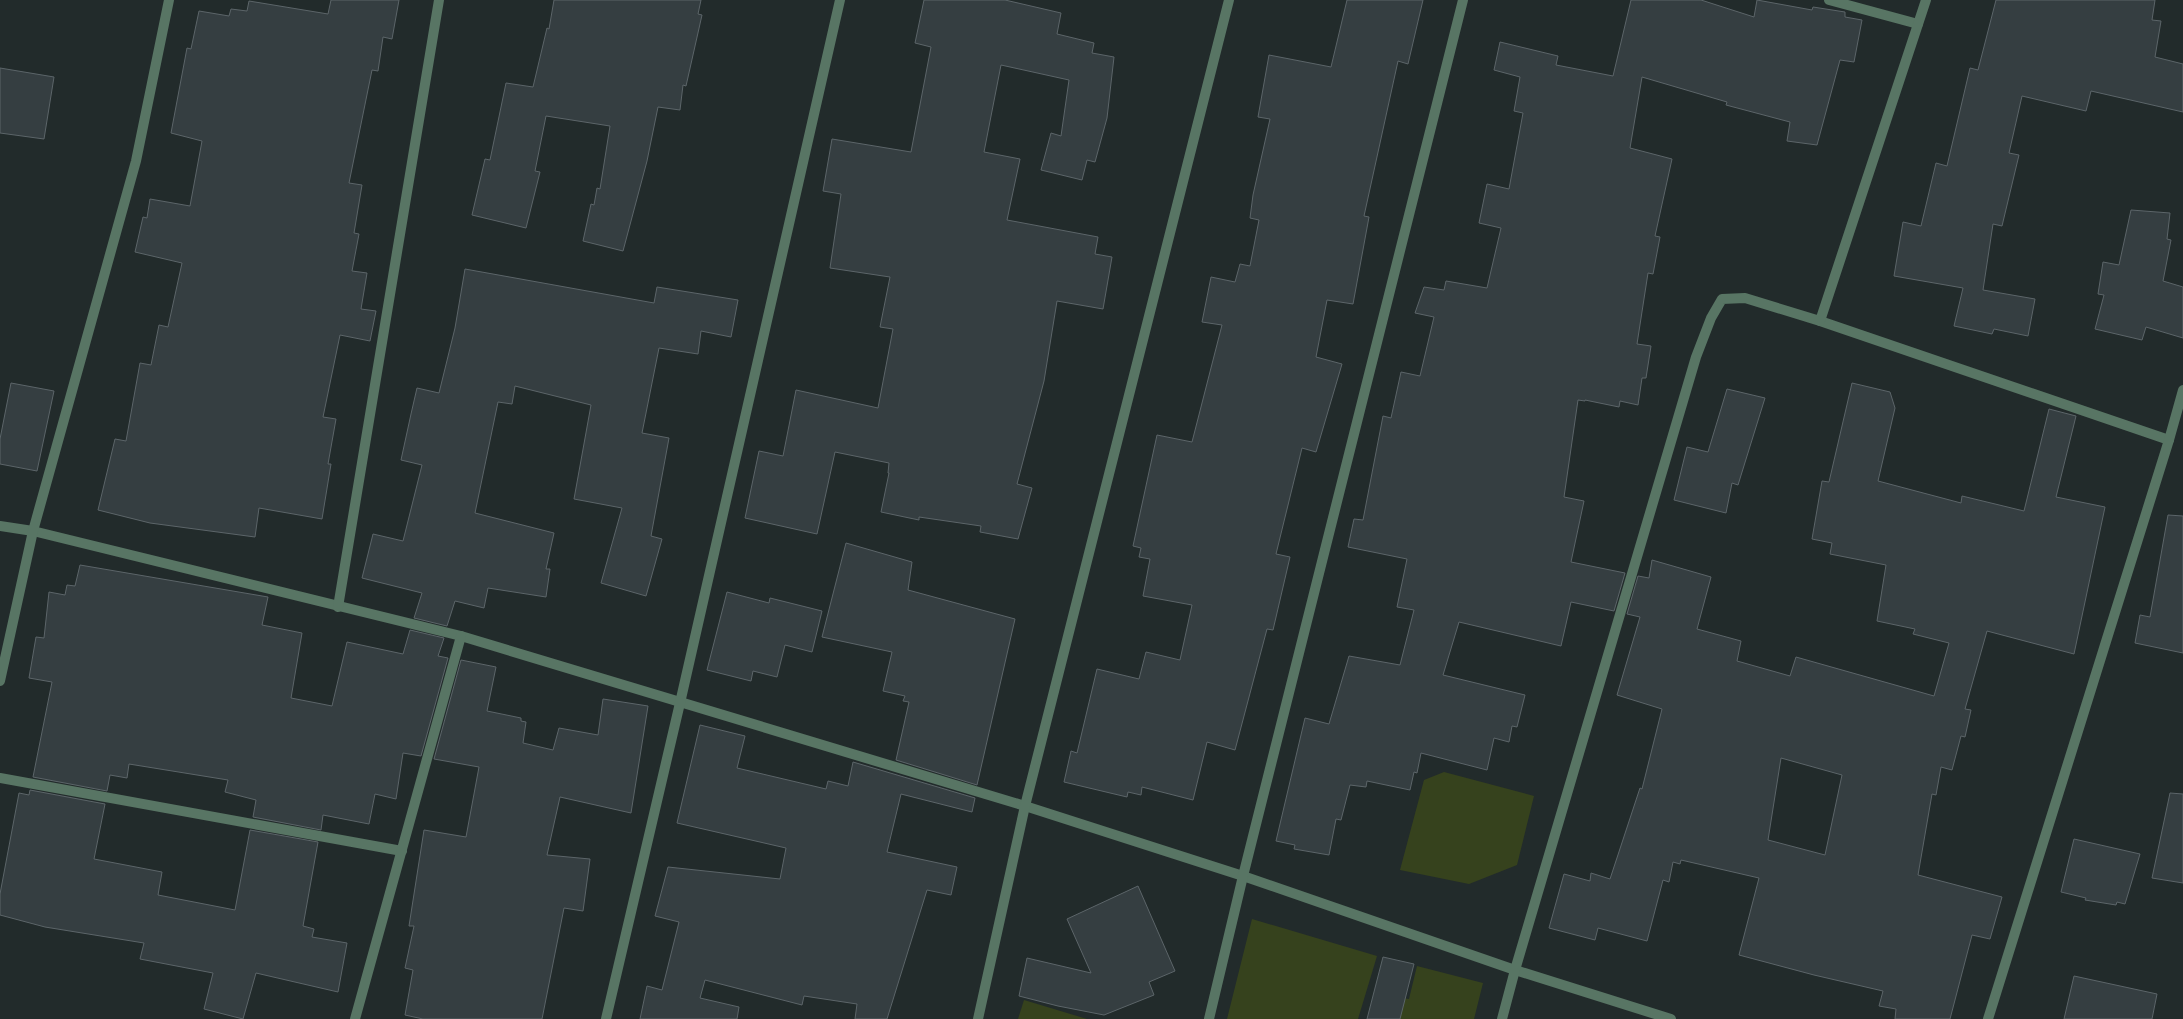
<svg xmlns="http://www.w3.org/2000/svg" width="2183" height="1019" font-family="Overpass,sans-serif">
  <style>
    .green { fill: #36421d }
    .building { fill: #353e41; stroke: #5c6569; fill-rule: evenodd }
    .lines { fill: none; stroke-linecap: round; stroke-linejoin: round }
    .minor { stroke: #587564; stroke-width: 10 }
  </style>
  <rect width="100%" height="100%" fill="#222b2b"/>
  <!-- green -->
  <g class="green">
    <polygon points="1444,772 1534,796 1517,865 1469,884 1400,870 1424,780"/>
    <polygon points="1252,919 1377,956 1358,1019 1227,1019"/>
    <polygon points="1417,966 1483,983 1474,1019 1397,1019 1402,998 1409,999"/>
    <polygon points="1024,1000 1087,1019 1018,1019"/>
  </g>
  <!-- building -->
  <g class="building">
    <polygon points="331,0 399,0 392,39 383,37 378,71 372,70 349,183 362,185 354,233 359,234 352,271 367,273 361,309 376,311 370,341 340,335 323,417 336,419 328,464 331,464 322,519 259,508 255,537 150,523 98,510 115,439 126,441 140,363 151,365 159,325 168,327 182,263 135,252 143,217 147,218 150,199 190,206 202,141 171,133 187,48 191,49 199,11 229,16 231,9 247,11 249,1 328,14"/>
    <polygon points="554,0 701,0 698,14 702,15 686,86 683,85 680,110 658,107 647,161 623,251 583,241 591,204 594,205 597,188 600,189 610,126 546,116 535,171 540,172 526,228 472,215 485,159 490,160 506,83 533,87 547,28 549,29"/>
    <polygon points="924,0 1005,0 1061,13 1057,34 1094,43 1092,53 1114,57 1107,118 1095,162 1087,160 1082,180 1041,170 1051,133 1061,136 1069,80 1001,65 984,152 1020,159 1007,220 1098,237 1095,254 1112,257 1103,309 1057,301 1044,381 1017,484 1032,488 1018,539 980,532 981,526 919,517 919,520 881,512 889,473 888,473 889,463 835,452 817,534 745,518 759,451 783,456 796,390 878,408 893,329 880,327 890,277 830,268 841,194 823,191 832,139 911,152 931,47 915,43"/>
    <polygon points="1347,0 1423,0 1408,64 1398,61 1364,216 1369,217 1353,304 1327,300 1316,357 1342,364 1316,452 1302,448 1276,554 1290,557 1273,630 1267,629 1235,750 1207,742 1193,800 1142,787 1141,795 1128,792 1127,797 1064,782 1071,751 1077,753 1097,669 1139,679 1146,652 1180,660 1192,605 1143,596 1150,559 1139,557 1141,548 1133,546 1157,435 1192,442 1222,325 1202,322 1211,277 1235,282 1240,264 1250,266 1259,220 1250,218 1253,195 1270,119 1258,117 1269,55 1331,67"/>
    <polygon points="1631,0 1701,0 1754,17 1757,0 1812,10 1813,7 1845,12 1845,17 1862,20 1854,62 1840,60 1817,145 1787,141 1790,122 1726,105 1727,102 1642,77 1630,148 1672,159 1655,236 1660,237 1653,274 1648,273 1637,344 1651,346 1646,378 1642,378 1638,405 1620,401 1619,407 1585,400 1585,401 1578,400 1564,497 1584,501 1571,562 1625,573 1614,611 1571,602 1561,646 1459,622 1443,675 1525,695 1517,727 1512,726 1509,742 1494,738 1487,770 1421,753 1417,773 1414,772 1410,790 1367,781 1366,787 1350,785 1341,820 1336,819 1329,855 1294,849 1295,845 1276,841 1305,718 1329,724 1349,656 1400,665 1414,610 1397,607 1407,559 1348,547 1354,519 1363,520 1383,416 1391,418 1401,372 1420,376 1434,317 1415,313 1424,287 1444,290 1446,281 1487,288 1501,228 1479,223 1487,184 1509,189 1523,113 1514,111 1520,77 1494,70 1500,42 1558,56 1556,65 1613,76"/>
    <polygon points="1996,0 2155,0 2152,20 2161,21 2155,57 2183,64 2183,112 2091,91 2086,111 2022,96 2009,153 2019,155 2002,226 1993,224 1983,290 2035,299 2028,336 1994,329 1992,334 1954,326 1963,288 1894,276 1903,222 1921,226 1936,163 1947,166 1970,68 1978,70"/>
    <polygon points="0,68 54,77 44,139 0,133"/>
    <polygon points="2131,210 2170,213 2167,239 2171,240 2163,281 2183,287 2183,338 2146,327 2142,340 2095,329 2104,295 2098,294 2103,262 2119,265"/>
    <polygon points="465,269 654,303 657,287 738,300 731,337 701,331 698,354 659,348 642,433 669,438 651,536 662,539 646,596 601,583 622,508 574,499 591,405 515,386 512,404 498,402 475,513 554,533 546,569 550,569 546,597 488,588 484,608 455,601 447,626 414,618 422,593 362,578 373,534 403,541 422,465 401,460 411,414 417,388 439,393 455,328"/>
    <polygon points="11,383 54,391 37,471 0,464 0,439"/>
    <path d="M 1852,383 L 1890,392 L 1895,408 L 1878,481 L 1961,503 L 1962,496 L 2024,511 L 2049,409 L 2076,416 L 2056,497 L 2105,507 L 2074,654 L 1987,631 L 1965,709 L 1971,710 L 1965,737 L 1961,736 L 1952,770 L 1941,767 L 1936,795 L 1932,794 L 1918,875 L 2002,897 L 1990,939 L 1972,935 L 1950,1019 L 1895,1019 L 1896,1009 L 1879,1006 L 1883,991 L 1814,975 L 1739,955 L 1759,878 L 1681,860 L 1680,864 L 1673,862 L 1669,882 L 1663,880 L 1647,941 L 1598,928 L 1595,940 L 1549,928 L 1564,874 L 1590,881 L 1591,873 L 1610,879 L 1640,788 L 1642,789 L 1662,709 L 1617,695 L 1640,617 L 1627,614 L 1638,576 L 1649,578 L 1652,560 L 1711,577 L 1697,629 L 1741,641 L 1737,661 L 1790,676 L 1796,657 L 1934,696 L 1949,643 L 1913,634 L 1915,629 L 1877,621 L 1886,565 L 1830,554 L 1832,543 L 1812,539 L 1822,481 L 1829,482 ZM 1781,758 L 1842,775 L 1825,855 L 1768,840 Z"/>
    <polygon points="1727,389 1765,398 1738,485 1732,483 1726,513 1674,500 1687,447 1708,452"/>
    <polygon points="2168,515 2183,516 2183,653 2135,643 2140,615 2150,617"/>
    <polygon points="846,543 912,562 908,590 1015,619 977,785 896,760 909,702 903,701 905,696 883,691 892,652 822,637"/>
    <polygon points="80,565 268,597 262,625 302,633 291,698 332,706 347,642 403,654 410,630 444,638 438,656 448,658 421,756 403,753 396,799 375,794 369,824 323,815 321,830 253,817 256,800 225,792 228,780 129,764 127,778 110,775 107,791 33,777 52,682 29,678 36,637 44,638 49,592 65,595 67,585 75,586"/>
    <polygon points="727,592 769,603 770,598 822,611 812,652 785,645 777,677 753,671 751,681 707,670"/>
    <polygon points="461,660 496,667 487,711 521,718 521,721 526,722 523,743 553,750 559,728 598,735 603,699 648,706 631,813 560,797 547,855 590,859 583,911 564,908 542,1019 423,1019 405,1015 413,970 405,968 414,926 409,926 424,830 466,837 479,767 434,759"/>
    <polygon points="700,725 745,736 737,768 826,789 828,781 848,786 853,762 975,798 972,812 901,794 887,852 957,867 951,895 927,890 887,1019 855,1019 857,1004 804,996 802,1005 705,980 700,998 739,1007 737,1019 640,1019 647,986 662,990 679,922 655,916 668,867 780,879 786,848 677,823"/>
    <polygon points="30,790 105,804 94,859 162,872 158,895 235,910 250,830 318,842 303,926 314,929 312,937 347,943 338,992 256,973 243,1019 204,1009 213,973 140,959 144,943 45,927 0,915 0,894 19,793 29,795"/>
    <polygon points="2170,793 2183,794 2183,883 2152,878"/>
    <polygon points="2074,839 2140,854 2125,904 2117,902 2116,905 2085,900 2086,898 2061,892"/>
    <polygon points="1138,886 1175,971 1149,982 1154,995 1104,1015 1058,1006 1019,996 1027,958 1091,973 1067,919"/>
    <polygon points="1383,957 1414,964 1400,1019 1367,1019"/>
    <polygon points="2074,976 2157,994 2152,1019 2064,1019"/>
  </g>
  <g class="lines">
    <!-- minor -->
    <g class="minor">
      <polyline points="1829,0 1918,24"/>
      <polyline points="1820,321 2169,440"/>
      <polyline points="0,526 33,531 461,636 1025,806 1243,876 1515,970 1671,1019"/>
      <polyline points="338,607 439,0"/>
      <polyline points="0,681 33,531 136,161 169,0"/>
      <polyline points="0,778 402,851"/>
      <polyline points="355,1019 461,636"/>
      <polyline points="606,1019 680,703 840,0"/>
      <polyline points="978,1019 1025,806 1229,0"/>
      <polyline points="1209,1019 1243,876 1463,0"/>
      <polyline points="1502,1019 1515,970 1696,357 1711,318 1722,299 1745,298 1820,321 1926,0"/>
      <polyline points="1988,1019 2169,440 2183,390"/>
    </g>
  </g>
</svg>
